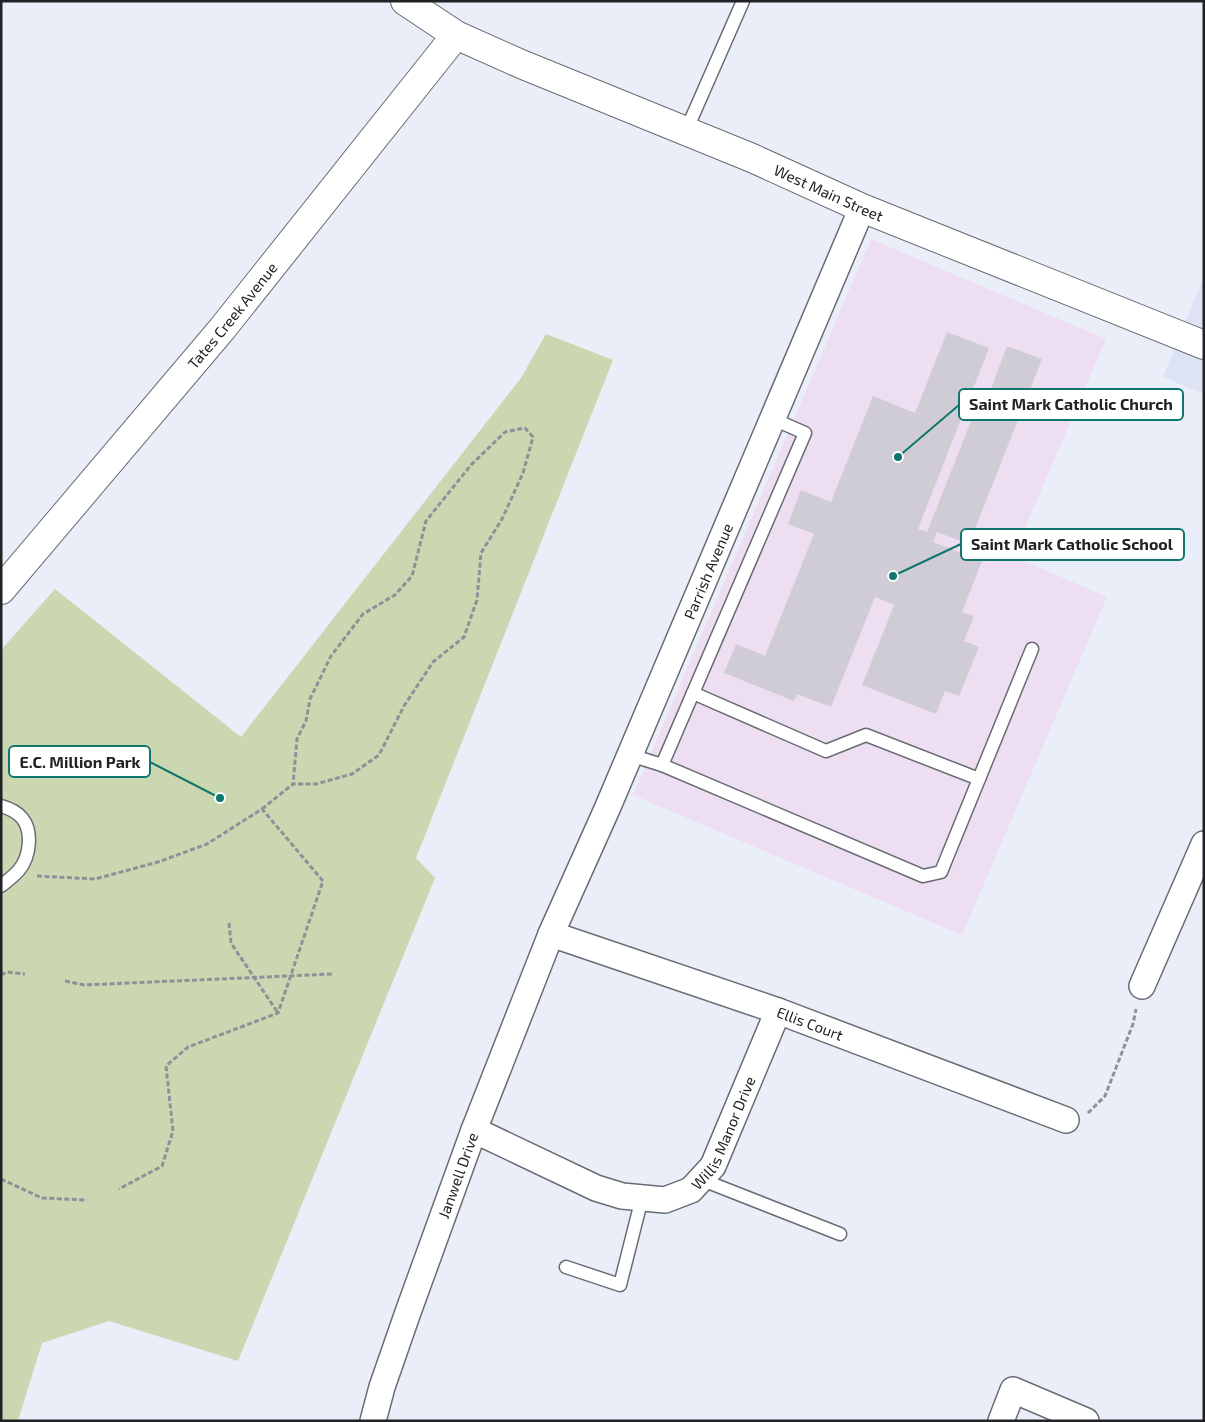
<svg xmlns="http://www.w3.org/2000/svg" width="1205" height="1422" font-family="'Exo 2',sans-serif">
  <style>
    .built { fill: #dde3f4 }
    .education { fill: #eedef1 }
    .green { fill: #cbd7b1 }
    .building { fill: #d0ccd5 }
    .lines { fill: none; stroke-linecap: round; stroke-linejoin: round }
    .lane-casing { stroke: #686c74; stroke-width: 15 }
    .street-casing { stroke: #686c74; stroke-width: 28 }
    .secondary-casing { stroke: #686c74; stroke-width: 30 }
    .primary-casing { stroke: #686c74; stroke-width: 30 }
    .path { stroke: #8e9198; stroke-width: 3; stroke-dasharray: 5 2.5; stroke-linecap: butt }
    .lane { stroke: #fff; stroke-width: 12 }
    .street { stroke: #fff; stroke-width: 25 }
    .secondary { stroke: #fff; stroke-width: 28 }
    .primary { stroke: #fff; stroke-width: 28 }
    .labels { text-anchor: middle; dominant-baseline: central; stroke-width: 4; stroke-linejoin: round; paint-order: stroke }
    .street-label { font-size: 15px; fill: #202225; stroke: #fff }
    .leader { fill: none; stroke: #0f766e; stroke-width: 2 }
    .callout-dot { fill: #0f766e; stroke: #fff; stroke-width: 2 }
    .callout { fill: #fff; stroke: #0f766e; stroke-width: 2 }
    .callout-label { font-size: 16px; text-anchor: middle; font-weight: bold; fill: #202225 }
  </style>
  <rect width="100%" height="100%" fill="#eaeef8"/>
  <!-- built -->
  <polygon class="built" points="1204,276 1204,394 1163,377"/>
  <!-- education -->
  <polygon class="education" points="871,239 1106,339 1013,556 1107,597 962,935 633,795"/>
  <!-- green -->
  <polygon class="green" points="546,334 613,360 416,858 435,878 238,1361 109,1321 42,1343 18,1421 1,1421 1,650 55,589 241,737 521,378"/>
  <!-- building -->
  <polygon class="building" points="947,332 989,348 918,529 927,532 983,391 989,394 1007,346 1042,359 969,544 937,532 933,542 982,561 962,612 974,616 964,641 979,647 959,696 945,691 936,714 862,685 894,605 875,597 831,707 797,694 794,701 724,673 736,644 765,656 814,534 788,524 801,490 831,502 873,396 915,413"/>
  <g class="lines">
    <!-- lane casing -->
    <g class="lane-casing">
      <g id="lane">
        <polyline points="686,131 743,1"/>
        <polyline points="693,693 826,751 866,735 979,779"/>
        <polyline points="630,755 662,765 805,433 773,419"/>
        <polyline points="662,765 923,876 941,872 1032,649"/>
        <path d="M 1,806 C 8,808 17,812 22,818 C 33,831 30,857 19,870 C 14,876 7,881 1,886"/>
        <polyline points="700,1179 840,1234"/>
        <polyline points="566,1267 620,1285 642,1198"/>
      </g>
    </g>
    <!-- street casing -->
    <g class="street-casing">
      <g id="street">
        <path id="s1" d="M 551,934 L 778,1011 L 1066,1120"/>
        <polyline points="1142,986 1204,844"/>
        <path id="s2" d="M 474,1130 L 596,1188 L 622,1196 L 665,1200 L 691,1190 L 713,1166 L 778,1011"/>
        <path id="s3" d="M 373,1421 L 382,1387 L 407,1315 L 474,1130 L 551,934 L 607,809 L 862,208"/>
        <polyline points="1001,1421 1013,1390 1086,1421"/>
      </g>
    </g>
    <!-- secondary casing -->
    <g class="secondary-casing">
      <g id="secondary">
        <path id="s4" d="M 1,590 L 222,329 L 456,35"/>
      </g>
    </g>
    <!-- primary casing -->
    <g class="primary-casing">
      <g id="primary">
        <path id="s5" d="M 405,1 L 456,35 L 521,64 L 752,158 L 862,208 L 1204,345"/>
      </g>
    </g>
    <!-- path -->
    <g class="path">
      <polyline points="262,809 293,784 316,784 352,774 379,755 404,706 433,662 464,637 477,600 481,553 502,519 523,473 533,437 525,428 505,432 471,465 426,521 412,576 395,595 363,614 331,656 310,699 306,721 297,739 293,784"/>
      <polyline points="37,876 95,879 158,862 207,844 262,809 323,881 278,1013 188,1047 166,1066 173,1131 162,1166 119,1189"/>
      <polyline points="229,923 231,943 278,1013"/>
      <polyline points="1,975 7,972 25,974"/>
      <polyline points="65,981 84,985 332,974"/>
      <polyline points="1088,1113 1105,1096 1133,1024 1136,1009"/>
      <polyline points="1,1179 42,1198 87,1200"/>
    </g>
    <!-- lane -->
    <use href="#lane" class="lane"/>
    <!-- street -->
    <use href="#street" class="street"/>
    <!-- secondary -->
    <use href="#secondary" class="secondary"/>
    <!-- primary -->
    <use href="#primary" class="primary"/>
  </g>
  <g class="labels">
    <!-- street labels -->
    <g class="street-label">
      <text stroke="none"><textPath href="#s5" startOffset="466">West Main Street</textPath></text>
      <text stroke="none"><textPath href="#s4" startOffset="359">Tates Creek Avenue</textPath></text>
      <text stroke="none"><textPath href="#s3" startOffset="914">Parrish Avenue</textPath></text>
      <text stroke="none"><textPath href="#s1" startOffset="274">Ellis Court</textPath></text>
      <text stroke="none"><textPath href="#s2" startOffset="300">Willis Manor Drive</textPath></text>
      <text stroke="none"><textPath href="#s3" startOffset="260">Janwell Drive</textPath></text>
    </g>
  </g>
  <!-- callouts -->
  <path class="leader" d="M898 457L959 405M893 576L961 544M220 798L150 762"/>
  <g class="callout-dot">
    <circle cx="898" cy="457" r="5"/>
    <circle cx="893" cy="576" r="5"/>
    <circle cx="220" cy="798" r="5"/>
  </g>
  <g class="callout">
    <rect x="959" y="389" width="224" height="31" rx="5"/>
    <rect x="961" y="529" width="223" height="31" rx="5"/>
    <rect x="9" y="746" width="141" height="31" rx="5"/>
  </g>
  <g class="callout-label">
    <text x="1071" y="410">Saint Mark Catholic Church</text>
    <text x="1072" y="550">Saint Mark Catholic School</text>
    <text x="80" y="768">E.C. Million Park</text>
  </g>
  <!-- border -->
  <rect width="1205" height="1422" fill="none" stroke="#202225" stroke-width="5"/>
</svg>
